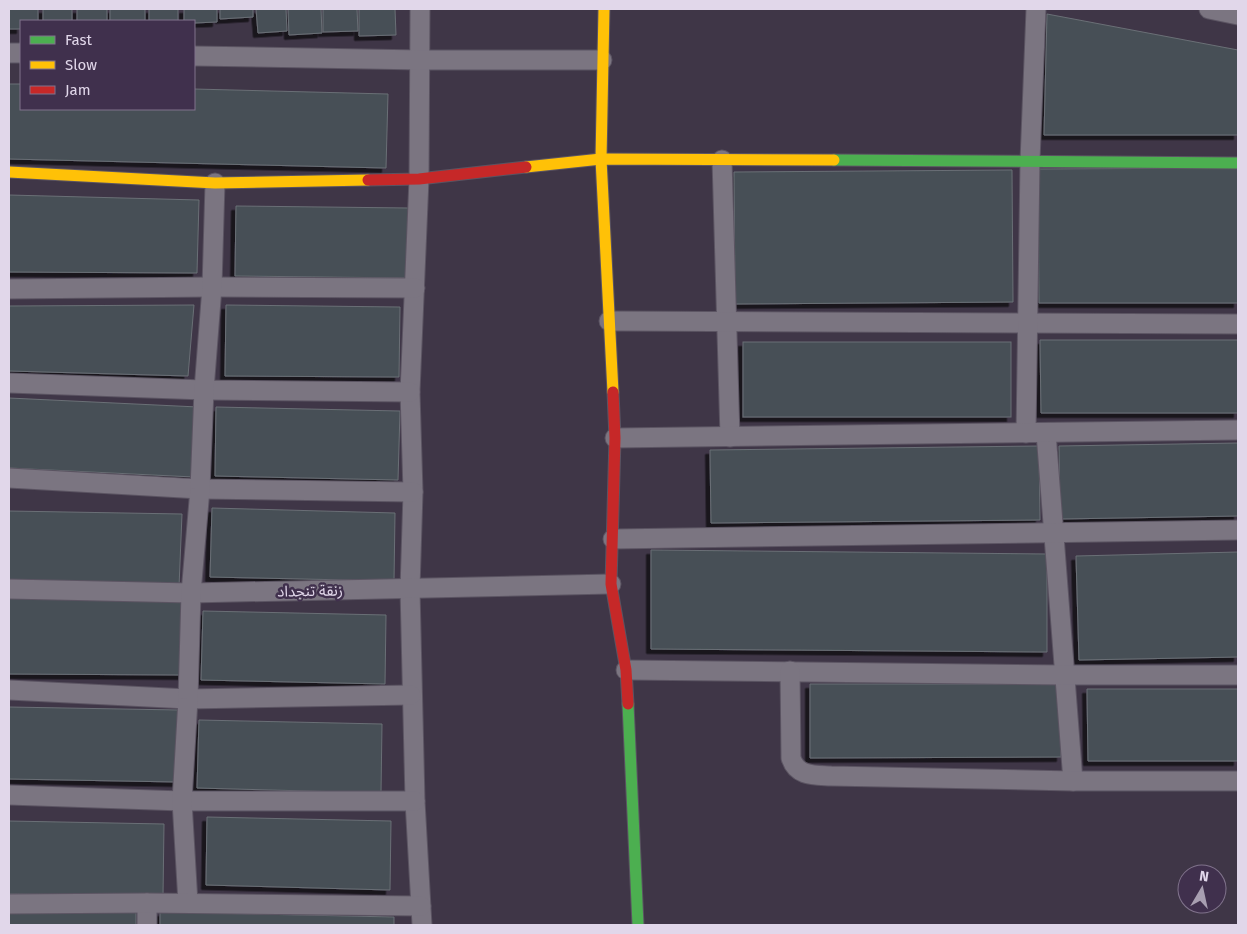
<svg xmlns="http://www.w3.org/2000/svg" width="1247" height="934" font-family="'Fira Sans','Noto Sans Arabic',sans-serif">
  <style>
    .building { fill: #475056; stroke: #6a6f76; filter: url(#shadow) }
    .lines { fill: none; stroke-linecap: round; stroke-linejoin: round }
    .street-casing { stroke: #5b5462; stroke-width: 21 }
    .fast-casing { stroke: #5b5462; stroke-width: 13 }
    .slow-casing { stroke: #5b5462; stroke-width: 13 }
    .jam-casing { stroke: #5b5462; stroke-width: 13 }
    .street { stroke: #7b7581; stroke-width: 19 }
    .fast { stroke: #4caf50; stroke-width: 11 }
    .slow { stroke: #ffc107; stroke-width: 11 }
    .jam { stroke: #c62828; stroke-width: 11 }
    .labels { text-anchor: middle; dominant-baseline: central; stroke-width: 5; stroke-linejoin: round; paint-order: stroke }
    .street-label { font-size: 15px; fill: #e1d7ea; stroke: #40304d }
  </style>
  <defs>
    <filter id="shadow"><feDropShadow dx="-4.5" dy="4.5" stdDeviation="0" flood-color="#0009"/></filter>
  </defs>
  <rect width="100%" height="100%" fill="#3f3647"/>
  <!-- building -->
  <g class="building">
    <polygon points="9,9 38,9 38,21 21,21 21,29 9,29"/>
    <rect x="43" y="9" width="29" height="12"/>
    <rect x="77" y="9" width="30" height="12"/>
    <rect x="110" y="9" width="35" height="12"/>
    <rect x="149" y="9" width="29" height="12"/>
    <polygon points="184,9 217,9 217,22 194,23 194,21 184,21"/>
    <polygon points="220,9 253,9 253,17 220,19"/>
    <polygon points="256,9 286,9 287,31 258,33"/>
    <polygon points="288,9 321,9 322,33 289,35"/>
    <polygon points="323,9 357,9 358,31 323,32"/>
    <polygon points="359,9 395,9 396,35 359,36"/>
    <polygon points="1047,14 1238,50 1238,135 1044,135"/>
    <polygon points="9,84 21,84 21,109 194,109 194,89 388,94 386,168 9,159"/>
    <polygon points="1238,168 1238,303 1039,303 1038,169"/>
    <polygon points="1012,170 1013,302 735,304 734,172"/>
    <polygon points="9,195 199,200 197,273 9,272"/>
    <polygon points="236,206 409,208 408,278 235,276"/>
    <polygon points="194,305 188,376 9,371 9,306"/>
    <polygon points="226,305 400,307 399,377 225,376"/>
    <polygon points="1040,340 1238,340 1238,413 1041,413"/>
    <rect x="743" y="342" width="268" height="75"/>
    <polygon points="9,398 198,407 194,477 9,468"/>
    <polygon points="216,407 400,411 398,480 215,476"/>
    <polygon points="1238,443 1238,516 1060,519 1059,446"/>
    <polygon points="1039,446 1040,520 711,523 710,450"/>
    <polygon points="212,508 395,513 394,581 210,577"/>
    <polygon points="9,511 182,514 179,587 9,581"/>
    <polygon points="651,550 1047,554 1047,652 651,649"/>
    <polygon points="1238,552 1238,657 1079,660 1076,556"/>
    <polygon points="9,598 183,599 183,675 9,674"/>
    <polygon points="203,611 386,615 385,684 201,680"/>
    <polygon points="810,684 1061,684 1061,757 810,758"/>
    <polygon points="1087,689 1238,689 1238,761 1088,761"/>
    <polygon points="9,707 179,710 178,782 9,779"/>
    <polygon points="199,720 382,724 381,793 197,788"/>
    <polygon points="207,817 391,821 390,890 206,885"/>
    <polygon points="9,821 164,824 163,896 9,894"/>
    <polygon points="136,910 136,925 9,925 9,911"/>
    <polygon points="160,912 394,917 394,925 160,925"/>
  </g>
  <g class="lines">
    <!-- street casing -->
    <g class="street-casing">
      <g id="street">
        <polyline points="420,9 419,179 410,392 413,492 410,589 415,801 422,925"/>
        <polyline points="1209,9 1238,15"/>
        <polyline points="9,53 21,53"/>
        <polyline points="194,56 421,60 602,60"/>
        <polyline points="722,160 730,437"/>
        <polyline points="9,289 212,287 415,288"/>
        <polyline points="609,321 1238,324"/>
        <polyline points="9,383 204,390 410,392"/>
        <polyline points="1026,433 1030,161 1036,9"/>
        <polyline points="1046,433 1073,781"/>
        <polyline points="615,438 1238,430"/>
        <polyline points="9,478 200,489 413,492"/>
        <polyline points="613,539 1238,530"/>
        <polyline points="9,589 191,593 611,584"/>
        <polyline points="626,670 1065,675 1238,675"/>
        <path d="M 790,671 L 791,758 C 797,777 815,775 831,776 L 1073,781 L 1238,781"/>
        <polyline points="9,690 188,699 411,695"/>
        <polyline points="9,795 182,801 415,801"/>
        <polyline points="147,903 147,925"/>
        <polyline points="188,903 182,801 188,699 191,593 200,489 204,390 212,287 215,183"/>
        <polyline points="9,904 147,903 421,906"/>
      </g>
    </g>
    <!-- fast casing -->
    <g class="fast-casing">
      <g id="fast">
        <polyline points="834,160 1238,163"/>
        <polyline points="628,704 638,925"/>
      </g>
    </g>
    <!-- slow casing -->
    <g class="slow-casing">
      <g id="slow">
        <polyline points="604,9 601,159 613,392"/>
        <polyline points="526,167 601,159 834,160"/>
        <polyline points="9,172 215,183 368,180"/>
      </g>
    </g>
    <!-- jam casing -->
    <g class="jam-casing">
      <g id="jam">
        <polyline points="368,180 419,179 526,167"/>
        <polyline points="613,392 615,438 611,584 626,670 628,704"/>
      </g>
    </g>
    <!-- street -->
    <use href="#street" class="street"/>
    <!-- fast -->
    <use href="#fast" class="fast"/>
    <!-- slow -->
    <use href="#slow" class="slow"/>
    <!-- jam -->
    <use href="#jam" class="jam"/>
  </g>
  <g class="labels">
    <!-- street labels -->
    <g class="street-label">
      <text transform="translate(310 591) rotate(-1)">زنقة تنجداد</text>
    </g>
  </g>
  <!-- border -->
  <rect width="1247" height="934" fill="none" stroke="#e1d7ea" stroke-width="20"/>
  <!-- legend -->
  <rect x="20" y="20" width="175" height="90" fill="#40304d" stroke="#80738c"/>
  <rect x="30" y="36" width="25" height="8" fill="#4caf50" stroke="#80738c"/>
  <text x="65" y="45" font-size="15" fill="#e1d7ea">Fast</text>
  <rect x="30" y="61" width="25" height="8" fill="#ffc107" stroke="#80738c"/>
  <text x="65" y="70" font-size="15" fill="#e1d7ea">Slow</text>
  <rect x="30" y="86" width="25" height="8" fill="#c62828" stroke="#80738c"/>
  <text x="65" y="95" font-size="15" fill="#e1d7ea">Jam</text>
  <!-- north arrow -->
  <g transform="translate(1202 889) rotate(9)"><circle r="24" fill="#40304d" stroke="#80738c"/>
  <path d="M0-4L9 19L0 12L-9 19Z" fill="#a89fb1"/>
  <text y="-8" font-size="14" font-weight="bold" text-anchor="middle" fill="#e1d7ea">N</text>
  </g>
</svg>
